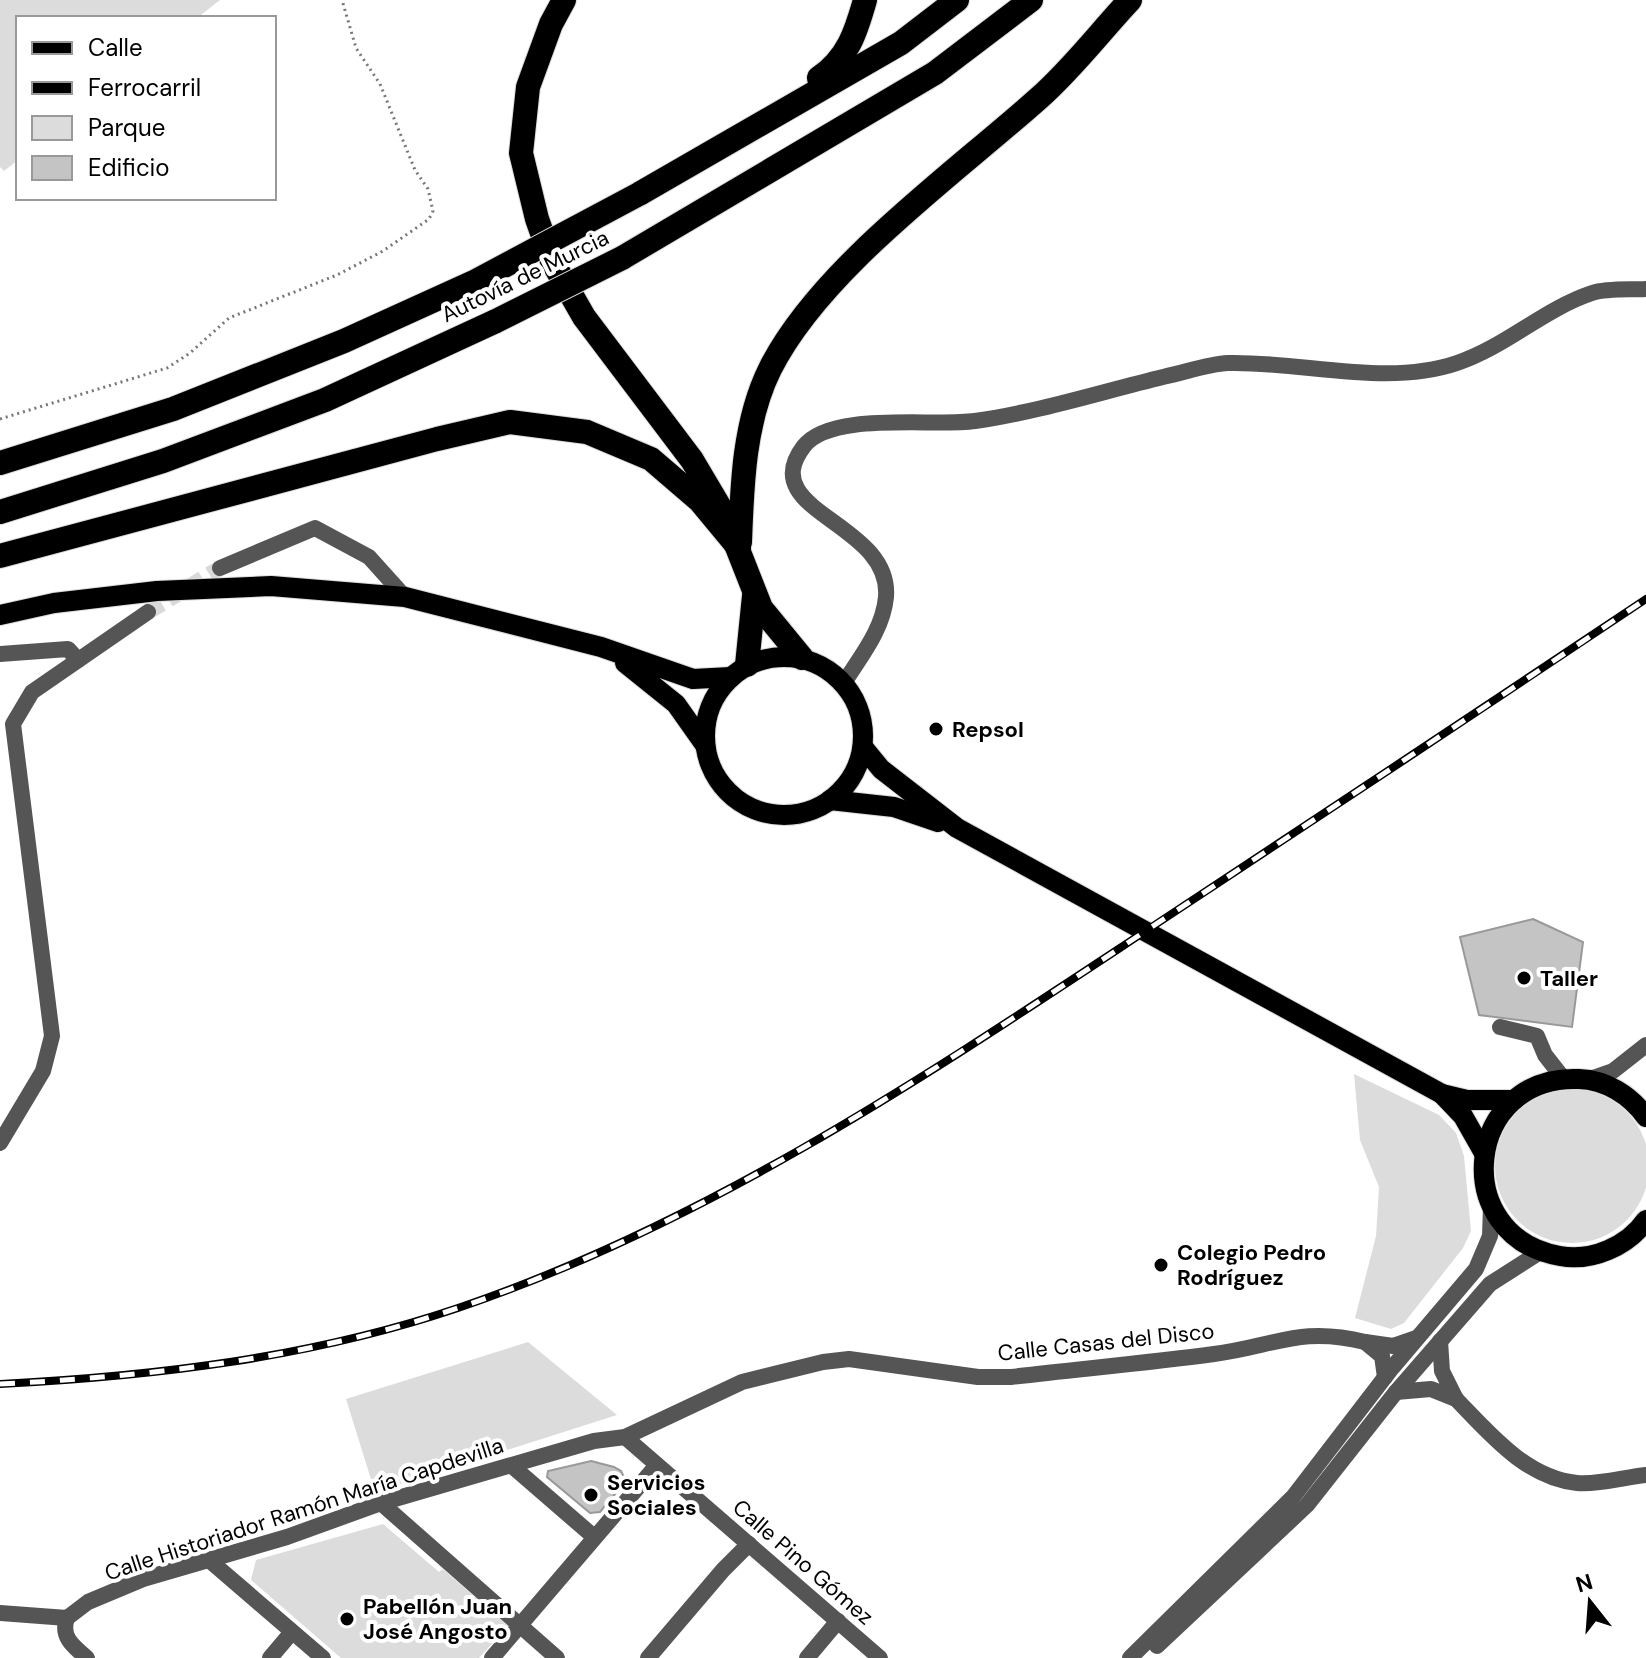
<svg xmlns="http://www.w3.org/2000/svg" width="1646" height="1658" font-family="'DM Sans',sans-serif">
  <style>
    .green { fill: #dcdcdc }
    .building { fill: #c4c4c4; stroke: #999; stroke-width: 2 }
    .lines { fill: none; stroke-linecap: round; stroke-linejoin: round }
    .minor-tunnel { stroke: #d9d9d9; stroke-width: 16; stroke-dasharray: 16 8; stroke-linecap: butt }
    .primary-casing { stroke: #dbdbdb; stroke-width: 22 }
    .motorway-casing { stroke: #dbdbdb; stroke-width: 26 }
    .path { stroke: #777; stroke-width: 3; stroke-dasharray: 2 4; stroke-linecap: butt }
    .minor { stroke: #555; stroke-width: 16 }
    .primary { stroke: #000; stroke-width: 20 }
    .motorway { stroke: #000; stroke-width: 24 }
    .rail-casing { stroke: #000; stroke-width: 8 }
    .rail { stroke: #fff; stroke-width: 5; stroke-dasharray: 15; stroke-linecap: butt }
    .motorway-bridge-casing { stroke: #dbdbdb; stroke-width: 26; stroke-linecap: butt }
    .motorway-bridge { stroke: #000; stroke-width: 24 }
    .poi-dot { fill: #000; stroke: #fff; stroke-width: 3 }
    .labels { text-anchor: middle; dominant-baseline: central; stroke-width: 8; stroke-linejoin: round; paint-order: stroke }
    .street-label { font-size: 22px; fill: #000; stroke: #fff }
    .poi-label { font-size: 22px; font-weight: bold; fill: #000; stroke: #fff; text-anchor: start }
  </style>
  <rect width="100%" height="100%" fill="#fff"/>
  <!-- green -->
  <g class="green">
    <polygon points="0,0 220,0 197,18 18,18 18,160 4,171 0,167"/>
    <polygon points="1354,1074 1439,1115 1456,1133 1464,1156 1471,1231 1463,1248 1404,1323 1391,1329 1355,1318 1376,1236 1379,1187 1360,1140"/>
    <circle cx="1572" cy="1166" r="77"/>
    <polygon points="528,1342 617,1415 375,1492 346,1399"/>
    <polygon points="383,1524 439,1572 443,1569 508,1626 479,1658 341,1658 251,1580 256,1560"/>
  </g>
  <!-- building -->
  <g class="building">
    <polygon points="1533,919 1583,942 1572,1027 1479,1015 1460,937"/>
    <polygon points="591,1461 614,1467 621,1471 626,1481 600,1512 590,1513 547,1477 548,1471"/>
  </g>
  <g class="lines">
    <!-- minor-tunnel -->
    <polyline class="minor-tunnel" points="148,612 220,568"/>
    <!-- primary casing -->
    <g class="primary-casing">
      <g id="primary">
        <polyline points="0,615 54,603 157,591 271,586 405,597 601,647 693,679 731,677"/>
        <circle cx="784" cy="736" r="79"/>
        <polyline points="625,663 676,704 705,745"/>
        <polyline points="863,747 881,769 957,828 1442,1094 1467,1100 1514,1100"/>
        <polyline points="830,800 894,807 938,822"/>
        <polyline points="1442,1094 1463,1116 1484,1153"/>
        <path d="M 1646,1117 C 1630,1095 1606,1080 1579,1079 C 1465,1074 1447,1236 1560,1256 C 1592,1262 1628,1246 1646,1220"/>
      </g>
    </g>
    <!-- motorway casing -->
    <g class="motorway-casing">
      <g id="motorway">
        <polyline points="564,0 551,24 528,87 521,153 537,219 552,261 584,317 692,460 724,514 761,608 802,658"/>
        <path d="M 819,78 C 848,58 856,32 865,0"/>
        <polyline points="639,194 901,43 957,0"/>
        <polyline points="622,258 935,73 1031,0"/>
        <polyline points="0,463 173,409 344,341 474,282"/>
        <polyline points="0,512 163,461 325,400 496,321"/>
        <path d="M 740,542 C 742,485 744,421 770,369 C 820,269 954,174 1039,98 C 1072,69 1100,32 1130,0"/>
        <polyline points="0,556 437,439 510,422 587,432 651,459 700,501 739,548"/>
        <polyline points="747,665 754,596"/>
      </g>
    </g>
    <!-- path -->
    <polyline class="path" points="0,419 167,368 190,353 229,318 337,275 383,251 429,219 433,211 428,189 415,170 380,84 356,48 342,0"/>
    <!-- minor -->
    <g class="minor">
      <polyline points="220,568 315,528 369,557 405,597"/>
      <polyline points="0,654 68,649 78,660"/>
      <path d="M 844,683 C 860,657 883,630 886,597 C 892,522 753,512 804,446 C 832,411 933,427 975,421 C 1038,412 1101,392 1163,377 C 1184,373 1207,364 1228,363 C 1301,361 1387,387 1457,363 C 1505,347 1544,309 1592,293 C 1608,288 1629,290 1646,289"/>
      <polyline points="1500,1027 1537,1036 1545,1055 1563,1078"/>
      <polyline points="1590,1079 1613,1071 1646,1045"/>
      <polyline points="0,1143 43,1071 52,1036 13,724 32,692 148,612"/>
      <polyline points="1385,1377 1382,1356 1365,1342 1393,1346 1416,1338"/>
      <polyline points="1396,1392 1431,1389 1456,1399 1442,1371 1440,1341"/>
      <path d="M 1456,1399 C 1489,1433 1526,1478 1577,1483 C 1599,1485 1625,1477 1646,1475"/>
      <polyline points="625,1437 880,1658"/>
      <polyline points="512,1466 593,1536"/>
      <polyline points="381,1503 557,1658"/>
      <polyline points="209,1560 323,1658"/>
      <path d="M 0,1613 L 67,1618 L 88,1602 L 143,1579 L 287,1537 L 381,1503 L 594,1441 L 625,1437 L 742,1382 L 823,1362 L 849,1359 L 978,1377 L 1011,1377 C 1079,1369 1147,1363 1214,1354 C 1275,1346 1300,1326 1365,1342"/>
      <path d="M 67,1618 C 60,1637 74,1647 87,1658"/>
      <polyline points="1157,1646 1307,1505 1396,1392 1490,1284 1540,1252"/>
      <polyline points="270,1658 292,1632"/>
      <polyline points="492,1658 657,1465"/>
      <polyline points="648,1658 723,1570 749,1544"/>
      <polyline points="807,1658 838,1621"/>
      <polyline points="1130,1658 1293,1497 1392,1368 1476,1269 1490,1236 1491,1206"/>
    </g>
    <!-- primary -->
    <use href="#primary" class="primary"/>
    <!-- motorway -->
    <use href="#motorway" class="motorway"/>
    <!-- rail casing -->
    <g class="rail-casing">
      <path id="rail" d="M 0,1384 C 155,1376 310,1358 458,1308 C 700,1226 914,1084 1126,944 C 1300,829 1473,715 1646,599"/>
    </g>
    <!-- rail -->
    <use href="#rail" class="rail"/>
    <!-- motorway-bridge casing -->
    <g class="motorway-bridge-casing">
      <g id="motorway-bridge">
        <polyline points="474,282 639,194"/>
        <polyline points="496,321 622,258"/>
      </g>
    </g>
    <!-- motorway-bridge -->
    <use href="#motorway-bridge" class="motorway-bridge"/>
  </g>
  <!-- markers -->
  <g class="poi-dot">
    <circle cx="936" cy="729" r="8"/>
    <circle cx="1524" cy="978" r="8"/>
    <circle cx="1161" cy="1265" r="8"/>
    <circle cx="591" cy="1495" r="8"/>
    <circle cx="347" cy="1619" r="8"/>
  </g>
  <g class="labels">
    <!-- street labels -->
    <g class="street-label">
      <text transform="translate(525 276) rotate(-26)">Autovía de Murcia</text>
      <text transform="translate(1106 1342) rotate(-6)">Calle Casas del Disco</text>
      <text transform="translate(304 1509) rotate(-18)">Calle Historiador Ramón María Capdevilla</text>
      <text transform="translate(803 1562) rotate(41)">Calle Pino Gómez</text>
    </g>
    <!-- poi labels -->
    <g class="poi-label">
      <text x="952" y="729">Repsol</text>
      <text x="1540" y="978">Taller</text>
      <text x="1177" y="1252">Colegio Pedro<tspan x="1177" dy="25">Rodríguez</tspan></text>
      <text x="607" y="1482">Servicios<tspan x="607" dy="25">Sociales</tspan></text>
      <text x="363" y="1606">Pabellón Juan<tspan x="363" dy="25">José Angosto</tspan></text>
    </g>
  </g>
  <!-- legend -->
  <rect x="16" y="16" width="260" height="184" fill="#ffffff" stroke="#999999" stroke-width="2"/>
  <rect x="32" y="42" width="40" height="12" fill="#000000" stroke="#999999" stroke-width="2"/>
  <text x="88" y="56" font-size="24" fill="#000000">Calle</text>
  <rect x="32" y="82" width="40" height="12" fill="#000000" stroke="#999999" stroke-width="2"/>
  <text x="88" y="96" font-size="24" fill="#000000">Ferrocarril</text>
  <rect x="32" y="116" width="40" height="24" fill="#dcdcdc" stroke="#999999" stroke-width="2"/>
  <text x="88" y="136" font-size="24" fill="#000000">Parque</text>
  <rect x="32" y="156" width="40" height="24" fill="#c4c4c4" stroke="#999999" stroke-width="2"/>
  <text x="88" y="176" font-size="24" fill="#000000">Edificio</text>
  <!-- north arrow -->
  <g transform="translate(1590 1602) rotate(343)" stroke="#ffffff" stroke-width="6" paint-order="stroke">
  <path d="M0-6L14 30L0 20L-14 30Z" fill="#000000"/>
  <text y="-12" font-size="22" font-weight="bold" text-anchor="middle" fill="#000000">N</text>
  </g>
</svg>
